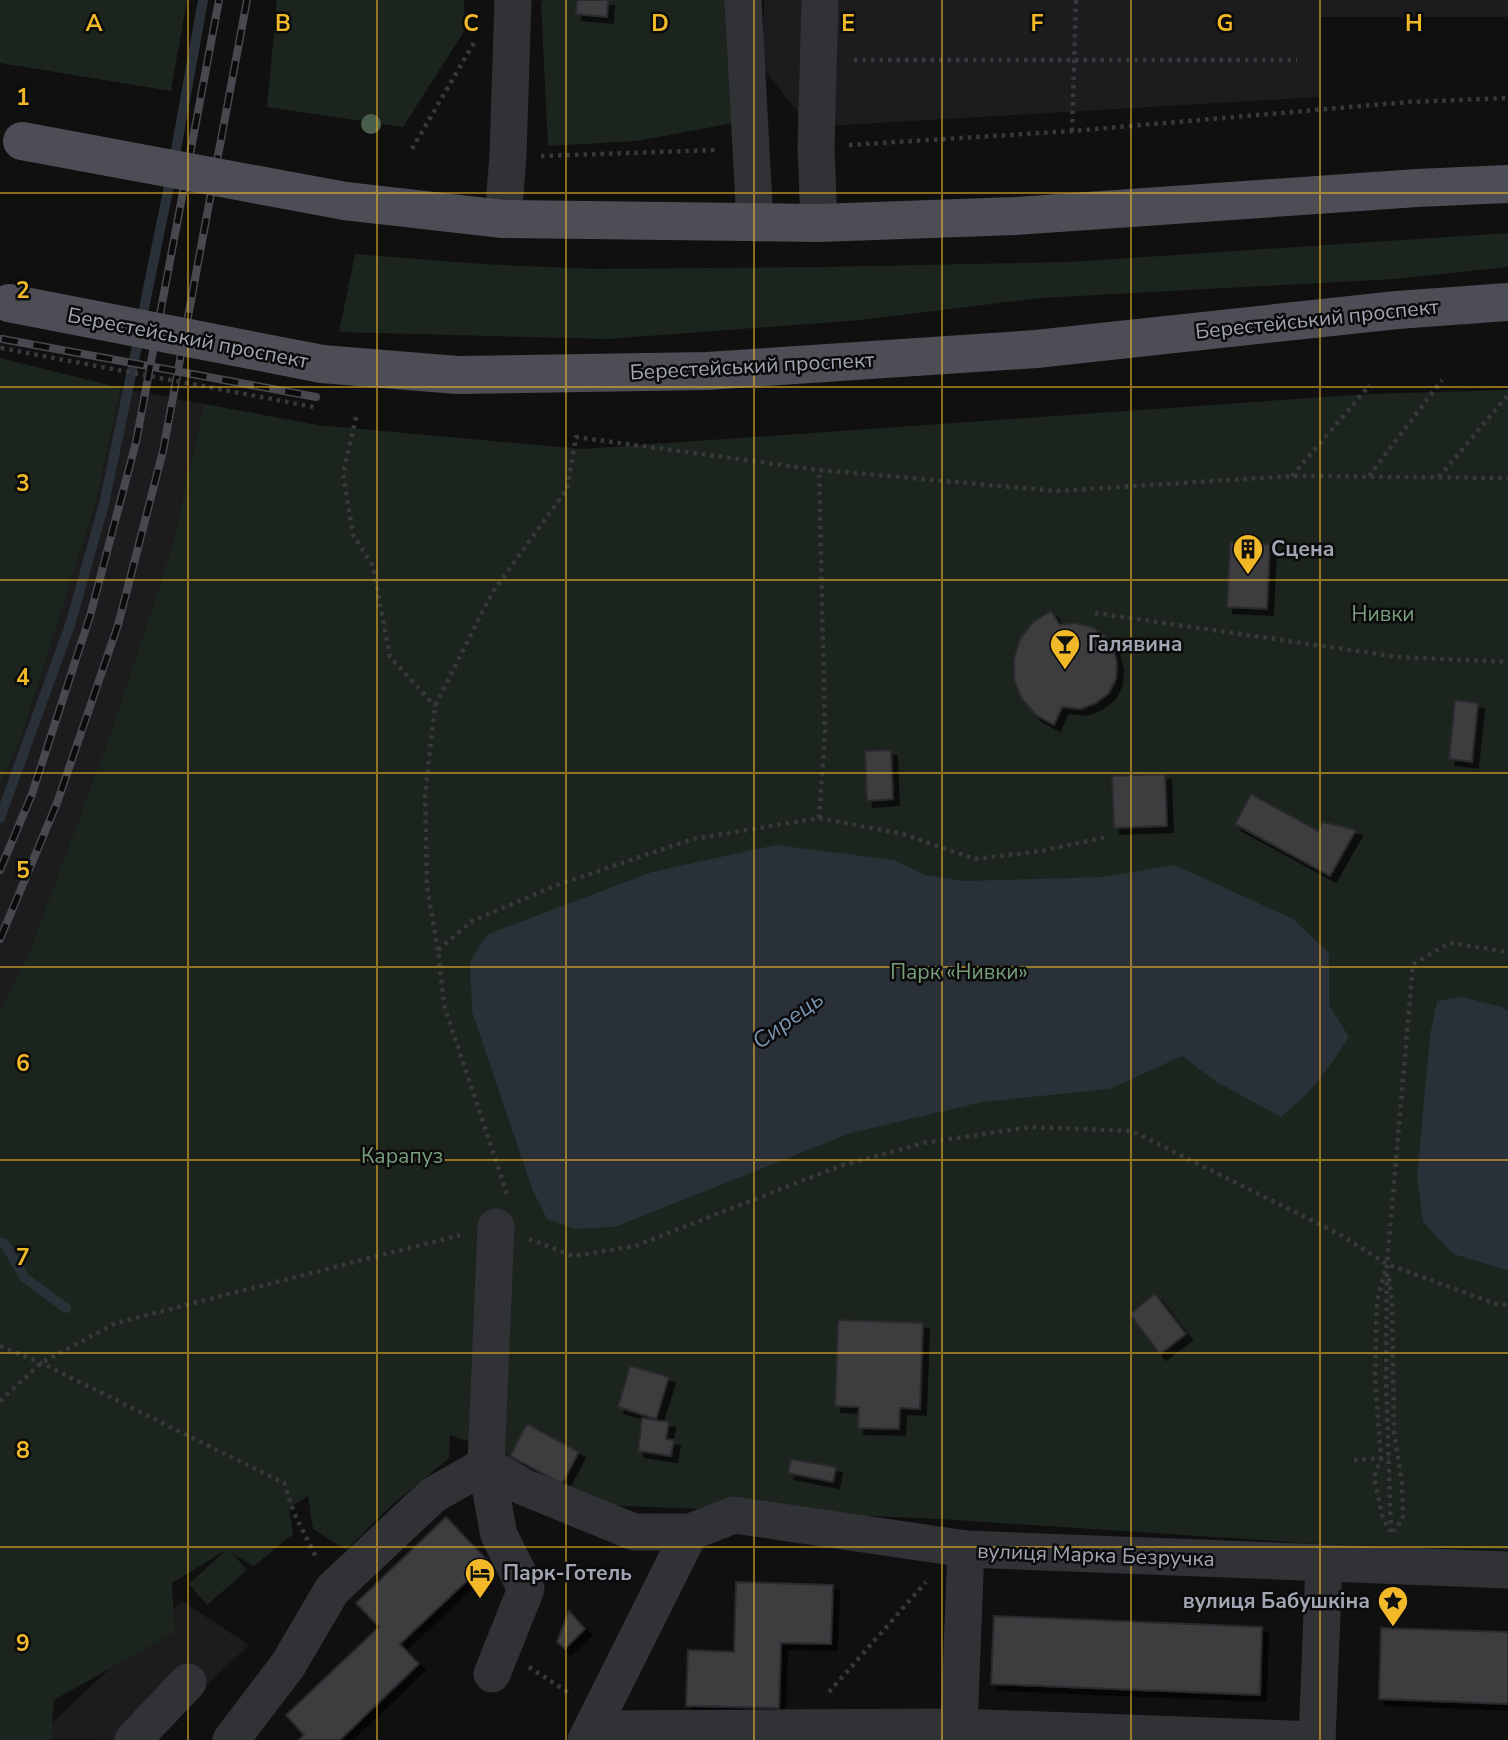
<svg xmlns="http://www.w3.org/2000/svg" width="1508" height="1740" font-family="'Nunito Sans',sans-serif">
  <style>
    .built { fill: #1c1c1e }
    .green { fill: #1c241e }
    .water { fill: #293037 }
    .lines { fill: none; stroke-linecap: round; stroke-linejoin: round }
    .stream { stroke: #293037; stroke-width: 10 }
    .building { fill: #3c3d41; stroke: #2a2a2d; stroke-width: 2; filter: url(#shadow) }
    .path { stroke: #37393d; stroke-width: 4.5; stroke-dasharray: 3.5 5; stroke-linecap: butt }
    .minor { stroke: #313236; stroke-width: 37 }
    .major { stroke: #4d4e55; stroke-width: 38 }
    .rail-casing { stroke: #48494f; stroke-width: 8 }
    .rail { stroke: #0b0b0c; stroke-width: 5; stroke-dasharray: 16; stroke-linecap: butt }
    .path-bridge { stroke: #37393d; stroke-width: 4.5; stroke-dasharray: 3.5 5; stroke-linecap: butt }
    .major-bridge { stroke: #4d4e55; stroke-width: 38 }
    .tree { fill: #495e4c }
    .grid { fill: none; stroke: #f1b828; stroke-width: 2; stroke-opacity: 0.55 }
    .labels { text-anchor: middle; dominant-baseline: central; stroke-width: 5; stroke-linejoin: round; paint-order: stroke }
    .street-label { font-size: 21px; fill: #a1a6b2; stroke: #0b0b0c }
    .poi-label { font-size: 21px; font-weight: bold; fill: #a1a6b2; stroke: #0b0b0c; text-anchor: start }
    .park-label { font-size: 21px; fill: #789e7c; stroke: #0b0b0c }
    .water-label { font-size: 23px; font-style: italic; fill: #7792ae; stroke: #0b0b0c }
    .grid-label { font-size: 23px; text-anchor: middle; font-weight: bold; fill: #f1b828; stroke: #0b0b0c; stroke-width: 5; stroke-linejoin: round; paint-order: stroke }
  </style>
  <defs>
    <filter id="shadow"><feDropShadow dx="6" dy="6" stdDeviation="0" flood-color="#0009"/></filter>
  </defs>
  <rect width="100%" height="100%" fill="#101011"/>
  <!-- built -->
  <g class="built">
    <polygon points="764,0 1508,0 1508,17 1319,17 1320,97 810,127 762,67"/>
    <polygon points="121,388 204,404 172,547 106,746 29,952 0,1011 0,786 23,733 96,502"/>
    <polygon points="182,1601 249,1645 148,1740 35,1739"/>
  </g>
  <!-- green -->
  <g class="green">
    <polygon points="0,0 187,0 171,91 0,63"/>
    <polygon points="277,0 464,0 465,30 403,127 267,107"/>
    <polygon points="544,0 737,0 744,121 637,141 548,146 541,2"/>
    <polygon points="1508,233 1508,267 1395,279 1041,298 861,320 608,339 339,332 355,254 482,264 597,269 821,267 1069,262"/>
    <polygon points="0,358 121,388 96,502 23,733 0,786"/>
    <polygon points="1508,390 1508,1550 1320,1544 940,1519 604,1505 510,1456 450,1435 449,1458 392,1505 346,1550 313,1529 308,1496 289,1508 293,1534 254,1566 233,1554 247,1570 207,1605 189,1584 226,1550 172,1583 175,1632 54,1700 51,1740 0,1740 0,1011 29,952 106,746 172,547 204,404 318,425 582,449 1368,394"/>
  </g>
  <!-- water -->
  <g class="water">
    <path d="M 776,845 L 894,860 L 925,875 L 965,881 L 1104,877 L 1175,865 L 1293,919 L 1329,953 L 1329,1005 L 1349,1037 C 1328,1070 1311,1093 1281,1117 L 1215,1081 L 1182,1056 L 1110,1089 L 982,1102 L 851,1133 L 615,1227 L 576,1229 L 547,1219 L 533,1191 L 472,1012 L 470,961 L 488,934 L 652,872 Z"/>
    <polygon points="1463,997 1502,1007 1508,1011 1508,1270 1453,1254 1423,1222 1417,1176 1430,1036 1437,1001"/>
  </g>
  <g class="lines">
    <!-- stream -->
    <g class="stream">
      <polyline points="174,161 203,0"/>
      <polyline points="141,323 171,176"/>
      <polyline points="0,818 70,625 104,504 139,337"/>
      <polyline points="0,1243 5,1244 25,1278 66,1308"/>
    </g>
  </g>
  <!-- building -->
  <g class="building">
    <polygon points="577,0 608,0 607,17 576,14"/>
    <polygon points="1230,542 1270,544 1267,609 1227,607"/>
    <polygon points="1051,611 1060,625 1075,623 1091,627 1104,635 1113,648 1117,663 1116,679 1109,693 1096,703 1081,709 1062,707 1054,725 1036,715 1022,699 1014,680 1014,659 1020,639 1033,622"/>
    <polygon points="1455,700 1478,703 1472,762 1449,759"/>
    <polygon points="891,750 893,799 867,801 865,751"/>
    <polygon points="1165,774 1167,826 1114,828 1112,776"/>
    <polygon points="1251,794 1318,831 1323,822 1356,830 1330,876 1235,824"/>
    <polygon points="1155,1294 1186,1334 1160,1354 1130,1314"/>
    <polygon points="838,1320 923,1323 920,1409 900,1408 899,1429 858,1428 859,1407 835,1406"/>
    <polygon points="630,1366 669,1377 656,1419 618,1407"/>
    <polygon points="642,1418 669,1422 666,1439 674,1440 671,1456 638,1451"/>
    <polygon points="527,1424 579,1452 562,1484 510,1456"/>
    <polygon points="791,1459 836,1467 833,1482 788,1473"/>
    <polygon points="446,1517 488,1561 400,1644 419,1664 340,1740 299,1740 304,1735 286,1715 379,1627 356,1603"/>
    <polygon points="736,1582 833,1585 831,1644 781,1643 779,1708 686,1706 688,1650 734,1652"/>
    <polygon points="569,1611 585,1629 565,1649 557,1642"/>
    <polygon points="994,1616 1262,1627 1260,1695 991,1684"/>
    <polygon points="1381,1628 1508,1632 1508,1704 1379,1699"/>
  </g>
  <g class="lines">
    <!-- path -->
    <g class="path">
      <polyline points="854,60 1297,60"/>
      <polyline points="1072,131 1076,0"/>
      <polyline points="849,145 1072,131 1408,102 1508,98"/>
      <polyline points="412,149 475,41"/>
      <polyline points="541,156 718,150"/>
      <polyline points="0,347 1,348"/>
      <polyline points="356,417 343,474 353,535 373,566 390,657 435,706"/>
      <polyline points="1292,476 1370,385"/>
      <polyline points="1369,476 1442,380"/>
      <polyline points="1439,477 1508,395"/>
      <polyline points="1095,613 1399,657 1508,662"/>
      <polyline points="819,818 825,733 819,470"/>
      <polyline points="438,950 427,887 425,795 435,706 492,593 567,489 576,437 819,470 1057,491 1292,476 1508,478"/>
      <polyline points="507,1194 444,1005 438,950 472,921 557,885 693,839 819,818 903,834 975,859 1041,851 1106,837"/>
      <polyline points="529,1239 573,1256 635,1246 840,1166 924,1143 1031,1127 1132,1131 1339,1234 1387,1264 1496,1304 1508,1305"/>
      <polyline points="1385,1271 1377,1301 1375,1377 1381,1459 1374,1477 1382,1515 1389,1531"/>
      <polyline points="1389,1278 1392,1303 1394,1432 1402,1483 1403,1519 1394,1531"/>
      <polyline points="0,1346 41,1363 284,1483 294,1513 316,1557"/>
      <polyline points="0,1401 41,1363 116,1323 460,1235"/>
      <polyline points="1354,1460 1389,1458"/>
      <polyline points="1391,1532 1386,1378 1387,1264 1413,964 1450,943 1508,952"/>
      <polyline points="529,1667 572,1695"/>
      <polyline points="829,1692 926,1582"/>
    </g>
    <!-- minor -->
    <g class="minor">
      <polyline points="743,0 755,223"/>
      <polyline points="503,219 508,155 513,0"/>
      <polyline points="819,223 816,147 820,0"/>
      <polyline points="492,1674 526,1589 499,1535 486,1465 496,1227"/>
      <polyline points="959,1727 966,1549"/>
      <polyline points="592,1729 959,1727 1317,1740"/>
      <polyline points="133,1740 188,1682"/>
      <polyline points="231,1740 288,1665 332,1590 433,1495 486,1465 524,1487 634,1532 690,1532 734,1515 966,1549 1508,1570"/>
      <polyline points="586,1740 690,1532"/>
      <polyline points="1317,1740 1324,1564"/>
    </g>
    <!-- major -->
    <g class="major">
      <polyline points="345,201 503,219 819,223 1015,216 1417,188 1508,184"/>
      <polyline points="322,364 457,375 707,371 1036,349 1397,310 1508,302"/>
    </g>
    <!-- rail casing -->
    <g class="rail-casing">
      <g id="rail">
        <polyline points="7,314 321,373"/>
        <polyline points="2,339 316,397"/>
        <polyline points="0,870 32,794 90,616 136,442 219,0"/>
        <polyline points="0,939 57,803 118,625 163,451 247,0"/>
      </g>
    </g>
    <!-- rail -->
    <use href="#rail" class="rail"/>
    <!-- path-bridge -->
    <polyline class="path-bridge" points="1,348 314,407"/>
    <!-- major-bridge -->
    <g class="major-bridge">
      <polyline points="22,141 345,201"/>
      <polyline points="9,303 322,364"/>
    </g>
  </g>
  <!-- trees -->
  <circle class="tree" cx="371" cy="124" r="10"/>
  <!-- grid -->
  <path class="grid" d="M 188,0 L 188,1740M 377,0 L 377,1740M 566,0 L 566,1740M 754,0 L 754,1740M 942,0 L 942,1740M 1131,0 L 1131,1740M 1320,0 L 1320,1740M 0,193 L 1508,193M 0,387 L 1508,387M 0,580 L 1508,580M 0,773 L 1508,773M 0,967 L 1508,967M 0,1160 L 1508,1160M 0,1353 L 1508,1353M 0,1547 L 1508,1547"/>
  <!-- icons -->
  <defs>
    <g id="building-pin" transform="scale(1.575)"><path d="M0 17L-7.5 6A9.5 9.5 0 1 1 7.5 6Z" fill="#f1b828" stroke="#0b0b0c"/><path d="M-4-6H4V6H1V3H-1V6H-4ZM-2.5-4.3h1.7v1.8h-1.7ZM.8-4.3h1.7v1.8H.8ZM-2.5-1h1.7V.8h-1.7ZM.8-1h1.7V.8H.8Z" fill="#111"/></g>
    <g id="bar-pin" transform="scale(1.575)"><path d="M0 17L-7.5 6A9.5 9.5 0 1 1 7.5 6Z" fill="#f1b828" stroke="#0b0b0c"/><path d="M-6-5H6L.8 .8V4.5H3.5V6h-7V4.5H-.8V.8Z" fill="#111"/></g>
    <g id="hotel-pin" transform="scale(1.575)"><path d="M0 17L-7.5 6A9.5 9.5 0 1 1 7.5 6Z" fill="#f1b828" stroke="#0b0b0c"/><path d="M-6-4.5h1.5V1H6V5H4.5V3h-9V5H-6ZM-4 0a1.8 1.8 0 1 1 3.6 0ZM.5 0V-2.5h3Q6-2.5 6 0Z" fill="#111"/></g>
    <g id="sight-pin" transform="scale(1.575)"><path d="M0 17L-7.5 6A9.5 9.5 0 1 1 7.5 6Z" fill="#f1b828" stroke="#0b0b0c"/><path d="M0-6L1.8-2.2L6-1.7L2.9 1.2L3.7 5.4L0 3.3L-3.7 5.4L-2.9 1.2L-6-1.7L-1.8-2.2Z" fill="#111"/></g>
  </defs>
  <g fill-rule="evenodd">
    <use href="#building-pin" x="1248" y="549"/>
    <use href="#bar-pin" x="1065" y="644"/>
    <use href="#hotel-pin" x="480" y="1573"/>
    <use href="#sight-pin" x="1393" y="1601"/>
  </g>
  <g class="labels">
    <!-- street labels -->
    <g class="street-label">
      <text transform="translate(1317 319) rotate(-6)">Берестейський проспект</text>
      <text transform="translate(188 338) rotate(11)">Берестейський проспект</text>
      <text transform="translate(752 366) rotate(-3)">Берестейський проспект</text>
      <text transform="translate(1096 1555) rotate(2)">вулиця Марка Безручка</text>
    </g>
    <!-- poi labels -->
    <g class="poi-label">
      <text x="1271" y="549">Сцена</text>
      <text x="1088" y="644">Галявина</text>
      <text x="503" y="1573">Парк-Готель</text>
      <text x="1370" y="1601" text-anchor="end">вулиця Бабушкіна</text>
    </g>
    <!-- park labels -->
    <g class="park-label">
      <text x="1383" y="614">Нивки</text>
      <text x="959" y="972">Парк «Нивки»</text>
      <text x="402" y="1156">Карапуз</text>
    </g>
    <!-- water labels -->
    <g class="water-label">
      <text transform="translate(788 1020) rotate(-36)">Сирець</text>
    </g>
  </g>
  <g class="grid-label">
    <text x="94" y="31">A</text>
    <text x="283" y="31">B</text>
    <text x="471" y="31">C</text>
    <text x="660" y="31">D</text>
    <text x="848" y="31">E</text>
    <text x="1037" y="31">F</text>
    <text x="1225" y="31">G</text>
    <text x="1414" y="31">H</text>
    <text x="23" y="105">1</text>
    <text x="23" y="298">2</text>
    <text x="23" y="491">3</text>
    <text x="23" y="685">4</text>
    <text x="23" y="878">5</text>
    <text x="23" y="1071">6</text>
    <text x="23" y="1265">7</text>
    <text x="23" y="1458">8</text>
    <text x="23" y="1651">9</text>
  </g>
</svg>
